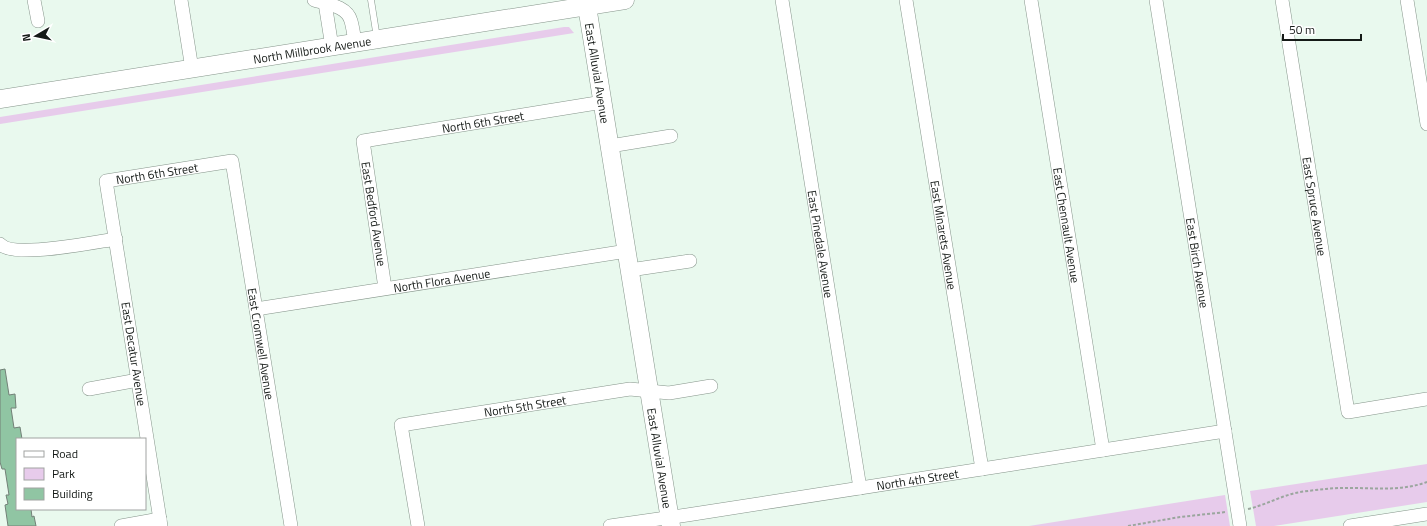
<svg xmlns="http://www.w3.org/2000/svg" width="1427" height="526" font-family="'Titillium Web',sans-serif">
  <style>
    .green { fill: #e7cbeb }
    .building { fill: #90c5a3; stroke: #728077 }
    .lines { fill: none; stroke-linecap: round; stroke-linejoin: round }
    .lane-casing { stroke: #85948a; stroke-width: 7 }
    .street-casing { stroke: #85948a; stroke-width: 14 }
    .secondary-casing { stroke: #85948a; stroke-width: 19 }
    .path { stroke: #9ba69e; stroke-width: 2; stroke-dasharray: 3 2; stroke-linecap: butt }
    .lane { stroke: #fff; stroke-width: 6 }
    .street { stroke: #fff; stroke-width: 13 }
    .secondary { stroke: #fff; stroke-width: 18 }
    .labels { text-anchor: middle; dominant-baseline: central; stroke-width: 3; stroke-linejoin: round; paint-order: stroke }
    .street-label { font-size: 12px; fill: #151a17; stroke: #fff }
  </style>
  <rect width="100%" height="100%" fill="#e9f9ee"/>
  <!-- green -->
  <g class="green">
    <polygon points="564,27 569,27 574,33 0,124 0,117"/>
    <polygon points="1427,464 1427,502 1274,526 1256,526 1250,491"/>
    <polygon points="1225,495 1230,526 1029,526"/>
  </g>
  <!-- building -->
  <polygon class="building" points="5,369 9,395 15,394 16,408 11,408 14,428 20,427 22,439 17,439 17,509 31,509 32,517 34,516 36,526 8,526 5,505 8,504 6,495 9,495 5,469 2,469 0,462 0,370"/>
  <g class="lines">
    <!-- lane casing -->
    <g class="lane-casing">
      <polyline id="lane" points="371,0 377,38"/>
    </g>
    <!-- street casing -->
    <g class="street-casing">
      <g id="street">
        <polyline points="34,0 38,21"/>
        <polyline points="181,0 192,69"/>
        <path d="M 314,0 C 327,4 347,6 351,21 C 353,28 354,36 355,43"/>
        <path id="s1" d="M 782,0 L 860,488"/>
        <path id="s2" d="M 906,0 L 982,469"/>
        <path id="s3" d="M 1031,0 L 1103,450"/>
        <path id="s4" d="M 1156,0 L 1240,526"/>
        <path id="s5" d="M 1282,0 L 1348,412 L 1427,399"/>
        <polyline points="1407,0 1427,124"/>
        <polyline points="325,3 332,47"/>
        <polyline points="610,146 671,136"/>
        <path d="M 0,244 C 13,259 95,242 116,239"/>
        <polyline points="630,270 690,261"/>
        <path id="s6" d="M 385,288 L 363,141 L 603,102"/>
        <path id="s7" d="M 256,309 L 627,251"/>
        <polyline points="89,389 138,380"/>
        <polyline points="121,526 160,519"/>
        <path id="s8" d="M 161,526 L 106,181 L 232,161 L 291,526"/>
        <path id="s9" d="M 418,526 L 401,425 L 630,389 L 669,393 L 711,386"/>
        <path id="s10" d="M 610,526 L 687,515 L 1225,431"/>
        <polyline points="1350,526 1427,514"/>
      </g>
    </g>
    <!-- secondary casing -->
    <g class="secondary-casing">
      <g id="secondary">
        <path id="s11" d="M 586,0 L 671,526"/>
        <path id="s12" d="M 0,99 L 625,0"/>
      </g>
    </g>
    <!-- path -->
    <g class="path">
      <path d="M 1248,509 C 1265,505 1279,497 1295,493 C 1305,491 1316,490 1326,489 C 1360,485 1394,494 1427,482"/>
      <polyline points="1128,526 1180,517 1226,512"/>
    </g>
    <!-- lane -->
    <use href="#lane" class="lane"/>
    <!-- street -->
    <use href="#street" class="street"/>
    <!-- secondary -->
    <use href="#secondary" class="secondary"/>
  </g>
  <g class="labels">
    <!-- street labels -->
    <g class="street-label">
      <text stroke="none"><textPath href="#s12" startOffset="316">North Millbrook Avenue</textPath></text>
      <text stroke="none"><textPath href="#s11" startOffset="74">East Alluvial Avenue</textPath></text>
      <text stroke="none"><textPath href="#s6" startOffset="270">North 6th Street</textPath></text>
      <text stroke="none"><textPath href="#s8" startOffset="401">North 6th Street</textPath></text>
      <text stroke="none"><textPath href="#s5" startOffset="209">East Spruce Avenue</textPath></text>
      <text transform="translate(374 214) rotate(81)">East Bedford Avenue</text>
      <text stroke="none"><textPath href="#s3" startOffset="228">East Chennault Avenue</textPath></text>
      <text stroke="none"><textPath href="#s2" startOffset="238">East Minarets Avenue</textPath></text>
      <text stroke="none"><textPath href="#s1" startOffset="247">East Pinedale Avenue</textPath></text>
      <text stroke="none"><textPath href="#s4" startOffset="266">East Birch Avenue</textPath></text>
      <text stroke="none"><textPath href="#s7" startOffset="188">North Flora Avenue</textPath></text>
      <text stroke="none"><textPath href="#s8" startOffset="662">East Cromwell Avenue</textPath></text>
      <text transform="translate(134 354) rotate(81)">East Decatur Avenue</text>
      <text stroke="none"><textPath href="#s9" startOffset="228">North 5th Street</textPath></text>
      <text stroke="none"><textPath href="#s11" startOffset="464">East Alluvial Avenue</textPath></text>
      <text stroke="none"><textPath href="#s10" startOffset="311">North 4th Street</textPath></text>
    </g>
  </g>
  <!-- legend -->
  <rect x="16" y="438" width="130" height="72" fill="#ffffff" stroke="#a1a3a2"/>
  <rect x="24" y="451" width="20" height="6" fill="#ffffff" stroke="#a1a3a2"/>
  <text x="52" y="458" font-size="12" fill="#151a17">Road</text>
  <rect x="24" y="468" width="20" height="12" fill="#e7cbeb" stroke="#a1a3a2"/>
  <text x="52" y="478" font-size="12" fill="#151a17">Park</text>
  <rect x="24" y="488" width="20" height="12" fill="#90c5a3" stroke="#a1a3a2"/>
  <text x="52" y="498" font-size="12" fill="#151a17">Building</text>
  <!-- north arrow -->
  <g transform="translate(36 36) rotate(261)" stroke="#ffffff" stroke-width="3" paint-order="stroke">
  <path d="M0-3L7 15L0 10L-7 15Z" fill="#151a17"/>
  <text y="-6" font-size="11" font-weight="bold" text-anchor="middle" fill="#151a17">N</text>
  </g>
  <!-- scale -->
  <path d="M1283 34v6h78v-6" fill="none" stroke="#151a17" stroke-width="2"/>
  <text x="1289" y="34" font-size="12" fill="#151a17" stroke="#ffffff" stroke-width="3" paint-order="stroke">50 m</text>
</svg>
